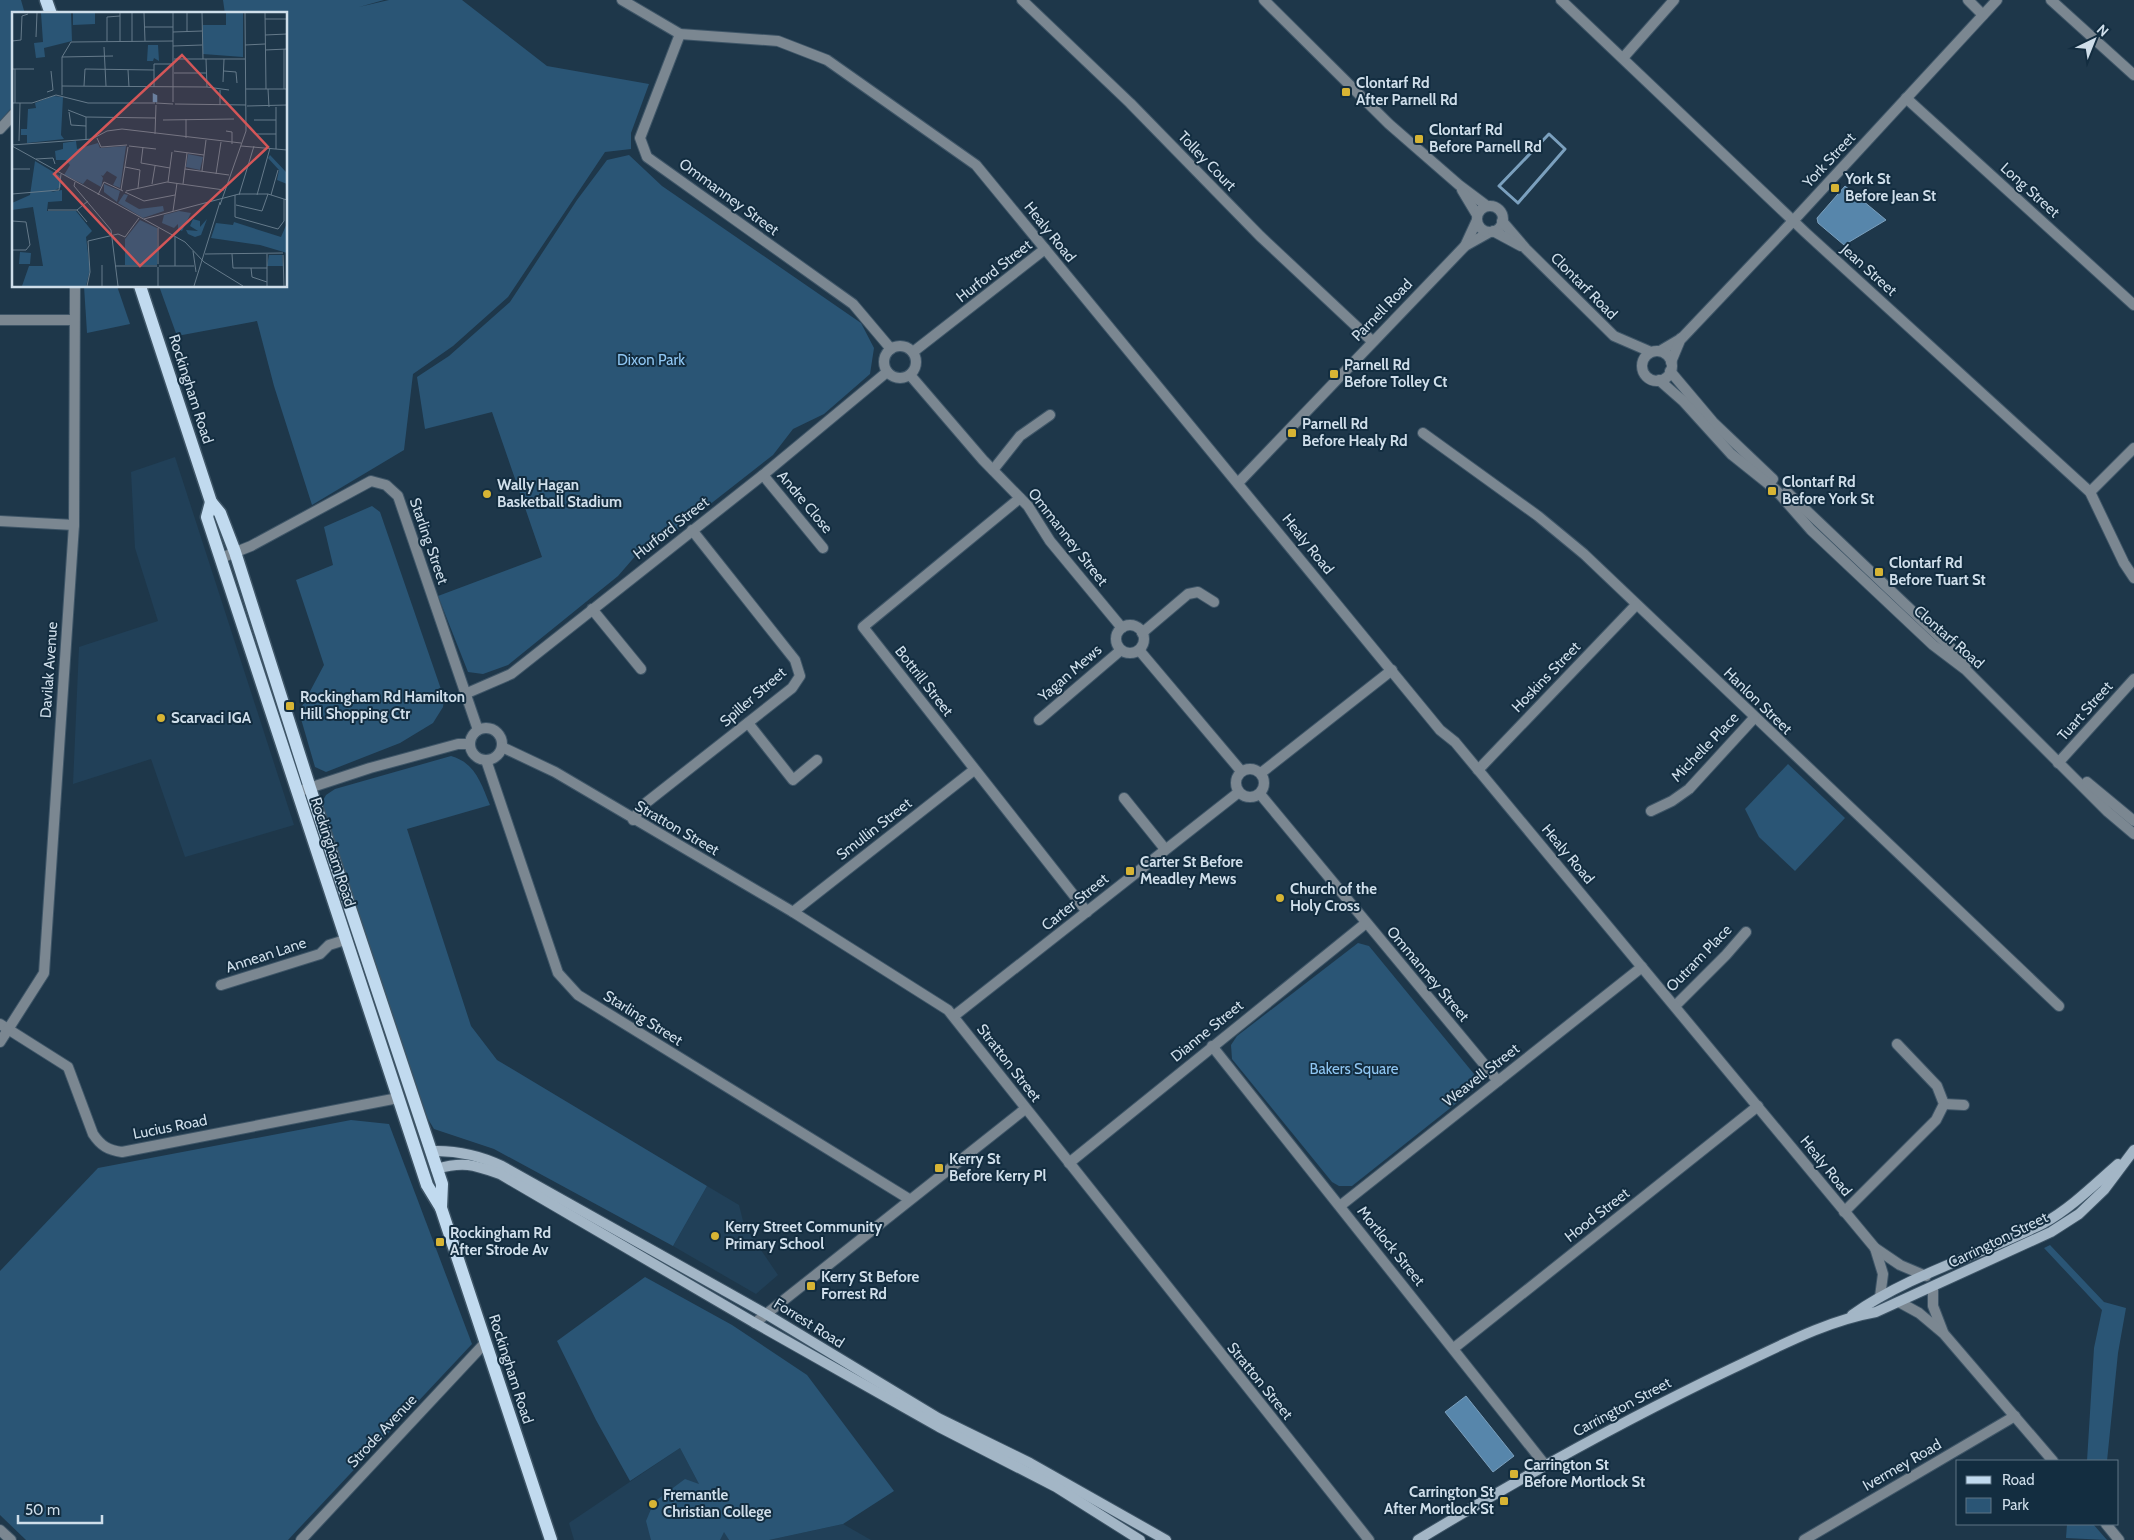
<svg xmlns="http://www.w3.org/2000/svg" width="2134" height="1540" font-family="Cabin,sans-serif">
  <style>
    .built { fill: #214058 }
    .green { fill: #2a5575 }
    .water { fill: #5786ab; stroke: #7ba0be }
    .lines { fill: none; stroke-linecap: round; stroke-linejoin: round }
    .stream { stroke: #7ba0be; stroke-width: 3 }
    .minor-casing { stroke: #3e5567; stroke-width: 12 }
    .tertiary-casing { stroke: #3e5567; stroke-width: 12 }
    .secondary-casing { stroke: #3e5567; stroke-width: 12 }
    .primary-casing { stroke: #3e5567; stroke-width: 15 }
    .minor { stroke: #7b8791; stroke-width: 10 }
    .tertiary { stroke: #7b8791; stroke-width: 10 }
    .secondary { stroke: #a3b6c6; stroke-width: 10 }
    .primary { stroke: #c1daef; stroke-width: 12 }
    .poi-dot { fill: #d7b434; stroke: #132d40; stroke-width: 2 }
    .labels { text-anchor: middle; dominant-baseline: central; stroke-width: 4; stroke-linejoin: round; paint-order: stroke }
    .poi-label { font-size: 15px; font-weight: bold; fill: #cfdeea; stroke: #132d40; text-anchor: start }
    .street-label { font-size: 15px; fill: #cfdeea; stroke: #132d40 }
    .park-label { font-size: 15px; fill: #90c7f3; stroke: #132d40 }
    .inset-river { fill: none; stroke: #5786ab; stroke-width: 2.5 }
    .inset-road { fill: none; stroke: #657a8a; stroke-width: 1 }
    .view { fill: #d45658; fill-opacity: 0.15; stroke: #d45658; stroke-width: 2.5 }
    .inset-edge { fill: none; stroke: #cfdeea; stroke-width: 2.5 }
  </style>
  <rect width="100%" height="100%" fill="#1e374a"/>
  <!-- built -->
  <g class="built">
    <polygon points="175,457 294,825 185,857 151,759 73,784 79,647 158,621 135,548 131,472"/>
    <polygon points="707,1186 739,1205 744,1225 778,1275 756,1294 673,1246"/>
    <polygon points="680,1448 729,1540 574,1540 569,1523"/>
    <polygon points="843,1524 871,1540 769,1540"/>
  </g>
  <!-- green -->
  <g class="green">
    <polygon points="0,0 21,0 25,14 14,14 14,105 0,121"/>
    <polygon points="223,0 384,0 359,7 389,0 462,0 547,66 649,84 631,133 631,149 605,152 508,297 453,346 413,374 404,450 312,505 274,386 257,321 177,336 159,286 286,286 286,14 225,14"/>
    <polygon points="629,155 662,186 861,323 874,348 870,374 824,414 793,429 773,455 667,538 638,553 618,576 508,665 483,674 468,672 438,596 542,557 492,412 425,429 417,377 449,356 510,302 577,200 607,160"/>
    <polygon points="84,286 117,286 130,324 87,333"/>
    <polygon points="372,506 380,512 444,698 443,707 433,723 400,743 326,772 315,767 299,712 324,665 296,580 333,565 324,527"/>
    <path d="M 451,756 C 476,763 481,784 490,805 L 407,829 L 471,1026 L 497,1060 L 707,1186 L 673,1246 L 494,1149 L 434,1129 L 425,1114 L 321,804 L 326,795 L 335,789 Z"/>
    <polygon points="1788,764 1845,818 1795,871 1759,837 1745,809"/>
    <polygon points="1358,943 1369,946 1474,1074 1473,1090 1352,1186 1339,1186 1332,1182 1232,1059 1231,1045 1237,1036"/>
    <polygon points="351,1120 389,1124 472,1344 288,1540 26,1540 0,1515 0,1271 98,1168"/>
    <polygon points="2050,1245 2104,1302 2126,1308 2118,1353 2107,1461 2087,1461 2094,1348 2102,1310 2044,1248"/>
    <polygon points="645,1277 732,1325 807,1375 894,1491 843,1524 769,1540 729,1540 724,1532 720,1540 651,1540 646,1521 654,1502 685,1479 699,1484 680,1448 630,1481 596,1420 557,1341"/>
    <polygon points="2067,1524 2093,1524 2107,1540 2066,1538"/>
  </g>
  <!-- water -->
  <g class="water">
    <polygon points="1845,186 1886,220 1844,245 1818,223 1817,218"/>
    <polygon points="1466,1396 1514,1456 1493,1472 1445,1412"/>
  </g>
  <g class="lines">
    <!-- stream -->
    <polygon class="stream" points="1549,134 1565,149 1518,203 1499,186"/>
    <!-- minor casing -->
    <g class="minor-casing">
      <g id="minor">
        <polyline points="1022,0 1130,103 1260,236 1372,341"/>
        <polyline points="1561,0 1806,233 2090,492 2124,563 2134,578"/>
        <polyline points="1968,0 1983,15"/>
        <polyline points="2051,0 2134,75"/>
        <polyline points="680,34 640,138 647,157 853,304 891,349"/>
        <polyline points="1623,58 1674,0"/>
        <polyline points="1906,98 2134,305"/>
        <polyline points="0,129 14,114"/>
        <polyline points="1465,246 1477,220"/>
        <polyline points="0,320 74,320"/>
        <circle cx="900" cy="362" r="16"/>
        <polyline points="1660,351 1682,338 1793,221 1997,0"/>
        <polyline points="913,352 1045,249"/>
        <polyline points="1671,362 1681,338"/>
        <polyline points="910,375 983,460 1028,506 1050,541 1122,628"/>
        <polyline points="1423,433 1538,516 1584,554 2059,1006"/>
        <polyline points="993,470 1020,436 1050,415"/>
        <polyline points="763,475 823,548"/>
        <polyline points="1238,483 1465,246 1490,232"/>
        <polyline points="2090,492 2134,448"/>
        <polyline points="1020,498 863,627 1087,912"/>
        <polyline points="0,521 74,525"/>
        <polyline points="221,558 251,546 371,481 386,485 398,496 478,730"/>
        <polyline points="592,609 641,669"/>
        <circle cx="1130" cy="639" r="14"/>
        <polyline points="1142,633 1188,594 1198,592 1214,602"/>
        <polyline points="1139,650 1241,771"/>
        <polyline points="465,694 511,674 763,475 887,372"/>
        <polyline points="1039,720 1121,650"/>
        <polyline points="748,723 793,780 817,760"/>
        <circle cx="486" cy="744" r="16"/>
        <polyline points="502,747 555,772 793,912 948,1010 1369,1540"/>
        <polyline points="486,760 558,973 578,995 909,1199"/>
        <polyline points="2058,763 2134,679"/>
        <circle cx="1250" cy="783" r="14"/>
        <polyline points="1478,770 1636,605"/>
        <polyline points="1261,773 1392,670"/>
        <polyline points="303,790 370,768 458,744 470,744"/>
        <polyline points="1260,794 1498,1081"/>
        <polyline points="1124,798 1165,849"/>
        <polyline points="1651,811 1672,801 1689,789 1754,718"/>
        <polyline points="633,820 642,806 792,688 800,676 795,660 692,530"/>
        <polyline points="793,912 974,770"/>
        <polyline points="221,985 320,954 329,945 345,940"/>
        <polyline points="1675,1006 1726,955 1746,932"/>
        <polyline points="954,1016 1239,792"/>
        <path d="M 0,1024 L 68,1067 L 93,1134 C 101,1146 108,1150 122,1152 L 398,1098"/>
        <polyline points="0,1042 44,973 74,525 75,286"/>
        <polyline points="1212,1046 1546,1466"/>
        <polyline points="1944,1104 1964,1105"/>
        <polyline points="1069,1163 1366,923"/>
        <polyline points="1340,1206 1642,967"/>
        <polyline points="1844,1212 1936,1120 1944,1104 1937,1086 1897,1044"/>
        <polyline points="755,1323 1025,1109"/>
        <polyline points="1454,1348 1758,1106"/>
        <polyline points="0,1530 11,1540"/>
        <polyline points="301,1540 485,1343"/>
        <polyline points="1804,1540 2015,1416"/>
      </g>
    </g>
    <!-- tertiary casing -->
    <g class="tertiary-casing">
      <g id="tertiary">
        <polyline points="622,0 680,34 778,41 827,60 976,165 1440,730 1455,742 1875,1248 1900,1265 1926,1276"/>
        <polyline points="1264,0 1389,124 1459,185 1487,206"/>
        <polyline points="1462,190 1477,215"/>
        <circle cx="1490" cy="219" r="13"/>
        <polyline points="1502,221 1526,249 1614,336 1651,352"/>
        <polyline points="1493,231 1521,246"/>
        <circle cx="1657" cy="366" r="15"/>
        <polyline points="1670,371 1713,422 1773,479"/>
        <polyline points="1659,380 1683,401 1731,454 1776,490 1811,530 1933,645 1966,670 2108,812 2134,834"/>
        <polyline points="1787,492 1967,663"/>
        <polyline points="2087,782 2134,821"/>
        <polyline points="1875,1248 1883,1274 1880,1297"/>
        <polyline points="1933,1288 1933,1306 1943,1332"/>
        <polyline points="1899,1302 1919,1313 1944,1334 2053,1461"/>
        <polyline points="2106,1524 2119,1540"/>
      </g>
    </g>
    <!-- secondary casing -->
    <g class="secondary-casing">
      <g id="secondary">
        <path d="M 431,1151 C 456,1150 479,1155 502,1166 L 766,1314 L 938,1418 L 1030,1463 L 1166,1540"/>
        <path d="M 436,1169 C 464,1161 474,1165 500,1174 L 755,1323 L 939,1427 L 1056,1487 L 1140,1540"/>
        <path d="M 1852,1315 C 1910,1274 1981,1255 2044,1223 C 2071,1208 2095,1184 2118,1164"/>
        <path d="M 1418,1540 C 1520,1478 1624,1420 1731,1369 C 1778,1347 1825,1321 1876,1312 L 2051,1232 L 2079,1214 L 2104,1190 L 2134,1150"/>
      </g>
    </g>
    <!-- primary casing -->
    <g class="primary-casing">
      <g id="primary">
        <polyline points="46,0 51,14"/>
        <polyline points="140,286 211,502 220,513 235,552 310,788 442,1184 441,1208"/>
        <polyline points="211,502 207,517 427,1185 441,1208 551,1540"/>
      </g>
    </g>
    <!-- minor -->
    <use href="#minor" class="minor"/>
    <!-- tertiary -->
    <use href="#tertiary" class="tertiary"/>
    <!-- secondary -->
    <use href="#secondary" class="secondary"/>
    <!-- primary -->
    <use href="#primary" class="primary"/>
  </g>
  <!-- markers -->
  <g class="poi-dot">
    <rect x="1341" y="87" width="10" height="10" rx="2.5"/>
    <rect x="1414" y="134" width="10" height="10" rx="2.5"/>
    <rect x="1830" y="183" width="10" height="10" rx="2.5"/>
    <rect x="1329" y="369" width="10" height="10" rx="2.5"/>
    <rect x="1287" y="428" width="10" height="10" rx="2.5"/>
    <rect x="1767" y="486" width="10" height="10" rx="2.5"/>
    <circle cx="487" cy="494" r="5"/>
    <rect x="1874" y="567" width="10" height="10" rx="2.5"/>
    <rect x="285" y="701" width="10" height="10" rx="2.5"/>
    <circle cx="161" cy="718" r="5"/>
    <rect x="1125" y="866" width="10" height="10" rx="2.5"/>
    <circle cx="1280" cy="898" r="5"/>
    <rect x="934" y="1163" width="10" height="10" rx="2.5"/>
    <circle cx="715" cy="1236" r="5"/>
    <rect x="435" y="1237" width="10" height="10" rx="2.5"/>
    <rect x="806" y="1281" width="10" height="10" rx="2.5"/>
    <rect x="1509" y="1469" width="10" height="10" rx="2.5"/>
    <rect x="1499" y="1496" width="10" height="10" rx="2.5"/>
    <circle cx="653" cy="1504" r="5"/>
  </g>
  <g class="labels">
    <!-- poi labels -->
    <g class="poi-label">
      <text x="1356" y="83">Clontarf Rd<tspan x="1356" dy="17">After Parnell Rd</tspan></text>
      <text x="1429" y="130">Clontarf Rd<tspan x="1429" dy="17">Before Parnell Rd</tspan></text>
      <text x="1845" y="179">York St<tspan x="1845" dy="17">Before Jean St</tspan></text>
      <text x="1344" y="365">Parnell Rd<tspan x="1344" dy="17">Before Tolley Ct</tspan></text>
      <text x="1302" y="424">Parnell Rd<tspan x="1302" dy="17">Before Healy Rd</tspan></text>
      <text x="1782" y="482">Clontarf Rd<tspan x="1782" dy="17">Before York St</tspan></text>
      <text x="497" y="485">Wally Hagan<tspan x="497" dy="17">Basketball Stadium</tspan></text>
      <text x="1889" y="563">Clontarf Rd<tspan x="1889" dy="17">Before Tuart St</tspan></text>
      <text x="300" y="697">Rockingham Rd Hamilton<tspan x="300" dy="17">Hill Shopping Ctr</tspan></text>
      <text x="171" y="718">Scarvaci IGA</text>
      <text x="1140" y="862">Carter St Before<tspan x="1140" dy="17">Meadley Mews</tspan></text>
      <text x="1290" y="889">Church of the<tspan x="1290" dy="17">Holy Cross</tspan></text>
      <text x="949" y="1159">Kerry St<tspan x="949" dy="17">Before Kerry Pl</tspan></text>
      <text x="725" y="1227">Kerry Street Community<tspan x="725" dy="17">Primary School</tspan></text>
      <text x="450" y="1233">Rockingham Rd<tspan x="450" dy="17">After Strode Av</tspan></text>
      <text x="821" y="1277">Kerry St Before<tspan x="821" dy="17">Forrest Rd</tspan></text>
      <text x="1524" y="1465">Carrington St<tspan x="1524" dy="17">Before Mortlock St</tspan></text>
      <text x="1494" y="1492" text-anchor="end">Carrington St<tspan x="1494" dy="17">After Mortlock St</tspan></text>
      <text x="663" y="1495">Fremantle<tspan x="663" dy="17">Christian College</tspan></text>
    </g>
    <!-- street labels -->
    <g class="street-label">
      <text transform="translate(1829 160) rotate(-47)">York Street</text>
      <text transform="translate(1207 161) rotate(46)">Tolley Court</text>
      <text transform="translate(2030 190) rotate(42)">Long Street</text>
      <text transform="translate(729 197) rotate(36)">Ommanney Street</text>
      <text transform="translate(1050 232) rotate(51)">Healy Road</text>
      <text transform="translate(1869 270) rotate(42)">Jean Street</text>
      <text transform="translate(994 271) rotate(-38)">Hurford Street</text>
      <text transform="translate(1584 286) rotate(45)">Clontarf Road</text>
      <text transform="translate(1382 310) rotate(-46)">Parnell Road</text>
      <text transform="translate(191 389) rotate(72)">Rockingham Road</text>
      <text transform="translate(805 502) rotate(50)">Andre Close</text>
      <text transform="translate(671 528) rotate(-38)">Hurford Street</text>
      <text transform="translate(1068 537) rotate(52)">Ommanney Street</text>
      <text transform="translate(429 541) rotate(71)">Starling Street</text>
      <text transform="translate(1308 544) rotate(51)">Healy Road</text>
      <text transform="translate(1949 637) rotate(41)">Clontarf Road</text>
      <text transform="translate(49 670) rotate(-86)">Davilak Avenue</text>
      <text transform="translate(1070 673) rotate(-41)">Yagan Mews</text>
      <text transform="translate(1546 677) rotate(-46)">Hoskins Street</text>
      <text transform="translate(924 681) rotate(52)">Bottrill Street</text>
      <text transform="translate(753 697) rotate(-41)">Spiller Street</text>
      <text transform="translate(1758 701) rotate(44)">Hanlon Street</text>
      <text transform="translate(2085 711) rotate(-48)">Tuart Street</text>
      <text transform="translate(1705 747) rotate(-46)">Michelle Place</text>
      <text transform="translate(677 828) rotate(30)">Stratton Street</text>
      <text transform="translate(874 829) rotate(-38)">Smullin Street</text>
      <text transform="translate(333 852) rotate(72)">Rockingham Road</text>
      <text transform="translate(1568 854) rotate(50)">Healy Road</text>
      <text transform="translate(1075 902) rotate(-39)">Carter Street</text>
      <text transform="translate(266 955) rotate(-18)">Annean Lane</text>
      <text transform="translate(1699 958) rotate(-46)">Outram Place</text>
      <text transform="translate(1428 974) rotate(50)">Ommanney Street</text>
      <text transform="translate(643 1018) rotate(32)">Starling Street</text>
      <text transform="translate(1207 1031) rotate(-39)">Dianne Street</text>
      <text transform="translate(1009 1063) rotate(52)">Stratton Street</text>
      <text transform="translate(1481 1075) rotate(-38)">Weavell Street</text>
      <text transform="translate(170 1127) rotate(-11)">Lucius Road</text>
      <text transform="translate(1826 1166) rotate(51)">Healy Road</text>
      <text transform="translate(1597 1215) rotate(-38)">Hood Street</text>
      <text transform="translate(1998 1240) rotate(-26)">Carrington Street</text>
      <text transform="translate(1391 1246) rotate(51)">Mortlock Street</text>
      <text transform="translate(809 1323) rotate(32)">Forrest Road</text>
      <text transform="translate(511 1369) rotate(72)">Rockingham Road</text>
      <text transform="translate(1260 1381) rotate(51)">Stratton Street</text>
      <text transform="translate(1622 1407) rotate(-28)">Carrington Street</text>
      <text transform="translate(382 1431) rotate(-47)">Strode Avenue</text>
      <text transform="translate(1902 1465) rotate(-30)">Ivermey Road</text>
    </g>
    <!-- park labels -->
    <g class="park-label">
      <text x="651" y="360">Dixon Park</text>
      <text x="1354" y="1069">Bakers Square</text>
    </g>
  </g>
  <!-- overview -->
  <g transform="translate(12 12)">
    <rect width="275" height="275" fill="#1e374a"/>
    <path d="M 29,1 L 59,1 L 60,29 L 32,36 L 33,45 L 24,46 L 22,31 L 31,30 ZM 61,1 L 83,1 L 83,12 L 61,13 ZM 214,1 L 231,1 L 231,45 L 191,42 L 191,13 L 214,13 ZM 136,33 L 146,33 L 147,49 L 142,46 L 141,49 L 135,49 ZM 41,84 L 51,85 L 49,123 L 52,127 L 15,131 L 15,123 L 9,123 L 9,117 L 15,117 L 16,97 L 24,96 L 23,91 ZM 64,129 L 65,137 L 86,131 L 88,136 L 114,134 L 108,176 L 101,173 L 105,165 L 95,159 L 91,164 L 89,163 L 91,166 L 89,175 L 75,167 L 71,172 L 52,163 L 58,153 L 54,148 L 44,148 L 43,139 L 51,137 L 51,131 ZM 176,142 L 191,145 L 188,158 L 174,155 ZM 258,143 L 274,160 L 275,172 L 265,168 L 267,158 L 256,146 ZM 23,149 L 48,164 L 49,175 L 39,180 L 50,178 L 50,189 L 36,190 L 35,199 L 64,199 L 80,219 L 74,225 L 78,258 L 74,274 L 10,274 L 17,254 L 31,254 L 21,195 L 0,198 L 0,191 L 18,183 ZM 92,172 L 108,179 L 105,190 L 92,180 ZM 112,182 L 116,183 L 113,189 L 127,197 L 151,194 L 152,199 L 131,206 L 106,191 ZM 167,199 L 179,201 L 170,219 L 166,217 L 166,212 L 162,216 L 150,211 L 152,203 ZM 181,207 L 188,209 L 188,215 L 195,207 L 189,223 L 183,225 L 176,222 L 174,218 L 186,219 L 178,214 ZM 128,208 L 145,216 L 145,253 L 113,253 L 113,227 ZM 222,210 L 269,225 L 275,211 L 275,241 L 248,233 L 199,226 L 204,211 L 221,213 ZM 8,240 L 19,241 L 18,252 L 7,252 ZM 257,243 L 270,243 L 271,254 L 255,254 Z" fill="#2a5575"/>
    <path class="inset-river" d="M 142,83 L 144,84 L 144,89 L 142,89 Z"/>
    <path class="inset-road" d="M 108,1 L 108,30M 120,1 L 120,30M 132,1 L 133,29M 175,1 L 175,20M 190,1 L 191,47M 253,1 L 254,77M 253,7 L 275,7M 132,15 L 161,15M 161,20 L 190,19M 253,23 L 275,22M 24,25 L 25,1M 0,29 L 9,28 L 10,4 L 16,2M 95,29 L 95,5 L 108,4M 233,33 L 253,32M 161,34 L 190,33M 92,35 L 94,74M 272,37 L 272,77M 253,38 L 275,37M 50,45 L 101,44M 162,47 L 233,47M 194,47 L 195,75M 0,57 L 22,57M 116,58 L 117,75M 212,59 L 224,60 L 225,71M 162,61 L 195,61M 211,70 L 212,47M 50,74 L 195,75 L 217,78M 72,74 L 73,57 L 142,58M 142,75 L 142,52 L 162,52M 234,77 L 275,77M 256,77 L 257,95M 208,78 L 208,93M 35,80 L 41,78 L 39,59M 50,83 L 50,45 L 59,30 L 161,29M 161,90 L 161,1M 0,91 L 20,91 L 44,83 L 76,91 L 143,91M 3,91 L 3,57M 144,91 L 161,92M 163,92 L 234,93M 235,94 L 275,93M 264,95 L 264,137M 56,98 L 74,105 L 143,106M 57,100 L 59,113 L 74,114M 151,108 L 222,107M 242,108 L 264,108M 214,119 L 220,120 L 220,132M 143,122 L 144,93M 245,122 L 264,122M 85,126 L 89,135 L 115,133M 174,126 L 174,107M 74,128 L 74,105M 7,129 L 8,91M 0,133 L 80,127 L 95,119 L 110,117 L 229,131M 0,134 L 173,230 L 192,250 L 231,274M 117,134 L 144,137M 229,134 L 275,138M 131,135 L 129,151 L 158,156M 162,139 L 192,143M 24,147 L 41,146 L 43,152M 113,155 L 128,158 L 126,176M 0,157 L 18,157M 173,157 L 217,163M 190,159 L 194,128M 204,162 L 209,130M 63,170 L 62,174 L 99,218 L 106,274M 156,170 L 160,140M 140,172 L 143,154M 171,172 L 175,141M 109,178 L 116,135M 114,179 L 155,170 L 212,178M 113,180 L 132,189 L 163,183M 0,182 L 47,178 L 49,162M 86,183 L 92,170 L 111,179M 223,183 L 223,205 L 266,217 L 272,209 L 272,187M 227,183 L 242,134M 245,183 L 258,136M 259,183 L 266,158M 208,193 L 234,119 L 233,1M 224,193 L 250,199 L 256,182M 36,198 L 65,198 L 76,189M 65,198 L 75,210M 161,199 L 165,171M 132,207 L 227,182 L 256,182 L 275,188M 0,209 L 14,210 L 18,233 L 14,238 L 0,238M 181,239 L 184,260M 193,242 L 271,241M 220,242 L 221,256 L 255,256M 255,242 L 255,274M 271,243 L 272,274M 146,252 L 146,216M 90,253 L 90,274M 103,254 L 145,254M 147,254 L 182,254M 163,254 L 163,225M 239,256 L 240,265 L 255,270M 75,274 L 78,260 L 76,229 L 106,222 L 113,225 L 127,206M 146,274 L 146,255M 182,274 L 208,190"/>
    <path class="view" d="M 170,43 L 256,135 L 128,254 L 42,162 Z"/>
    <rect width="275" height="275" class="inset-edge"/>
  </g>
  <!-- legend -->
  <rect x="1956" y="1460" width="162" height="65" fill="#132d40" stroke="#5e7484"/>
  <rect x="1966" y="1476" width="25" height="8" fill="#c1daef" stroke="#5e7484"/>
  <text x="2002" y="1485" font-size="15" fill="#cfdeea">Road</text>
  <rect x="1966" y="1498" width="25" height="15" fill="#2a5575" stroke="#5e7484"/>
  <text x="2002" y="1510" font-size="15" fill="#cfdeea">Park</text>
  <!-- north arrow -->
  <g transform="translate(2094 40) rotate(43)" stroke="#132d40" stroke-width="4" paint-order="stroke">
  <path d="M0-4L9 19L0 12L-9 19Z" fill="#cfdeea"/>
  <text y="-8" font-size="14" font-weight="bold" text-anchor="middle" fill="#cfdeea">N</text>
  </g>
  <!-- scale -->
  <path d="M18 1515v8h84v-8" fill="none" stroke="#cfdeea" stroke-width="2.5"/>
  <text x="25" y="1515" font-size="15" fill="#cfdeea" stroke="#132d40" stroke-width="4" paint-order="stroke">50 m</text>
</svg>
